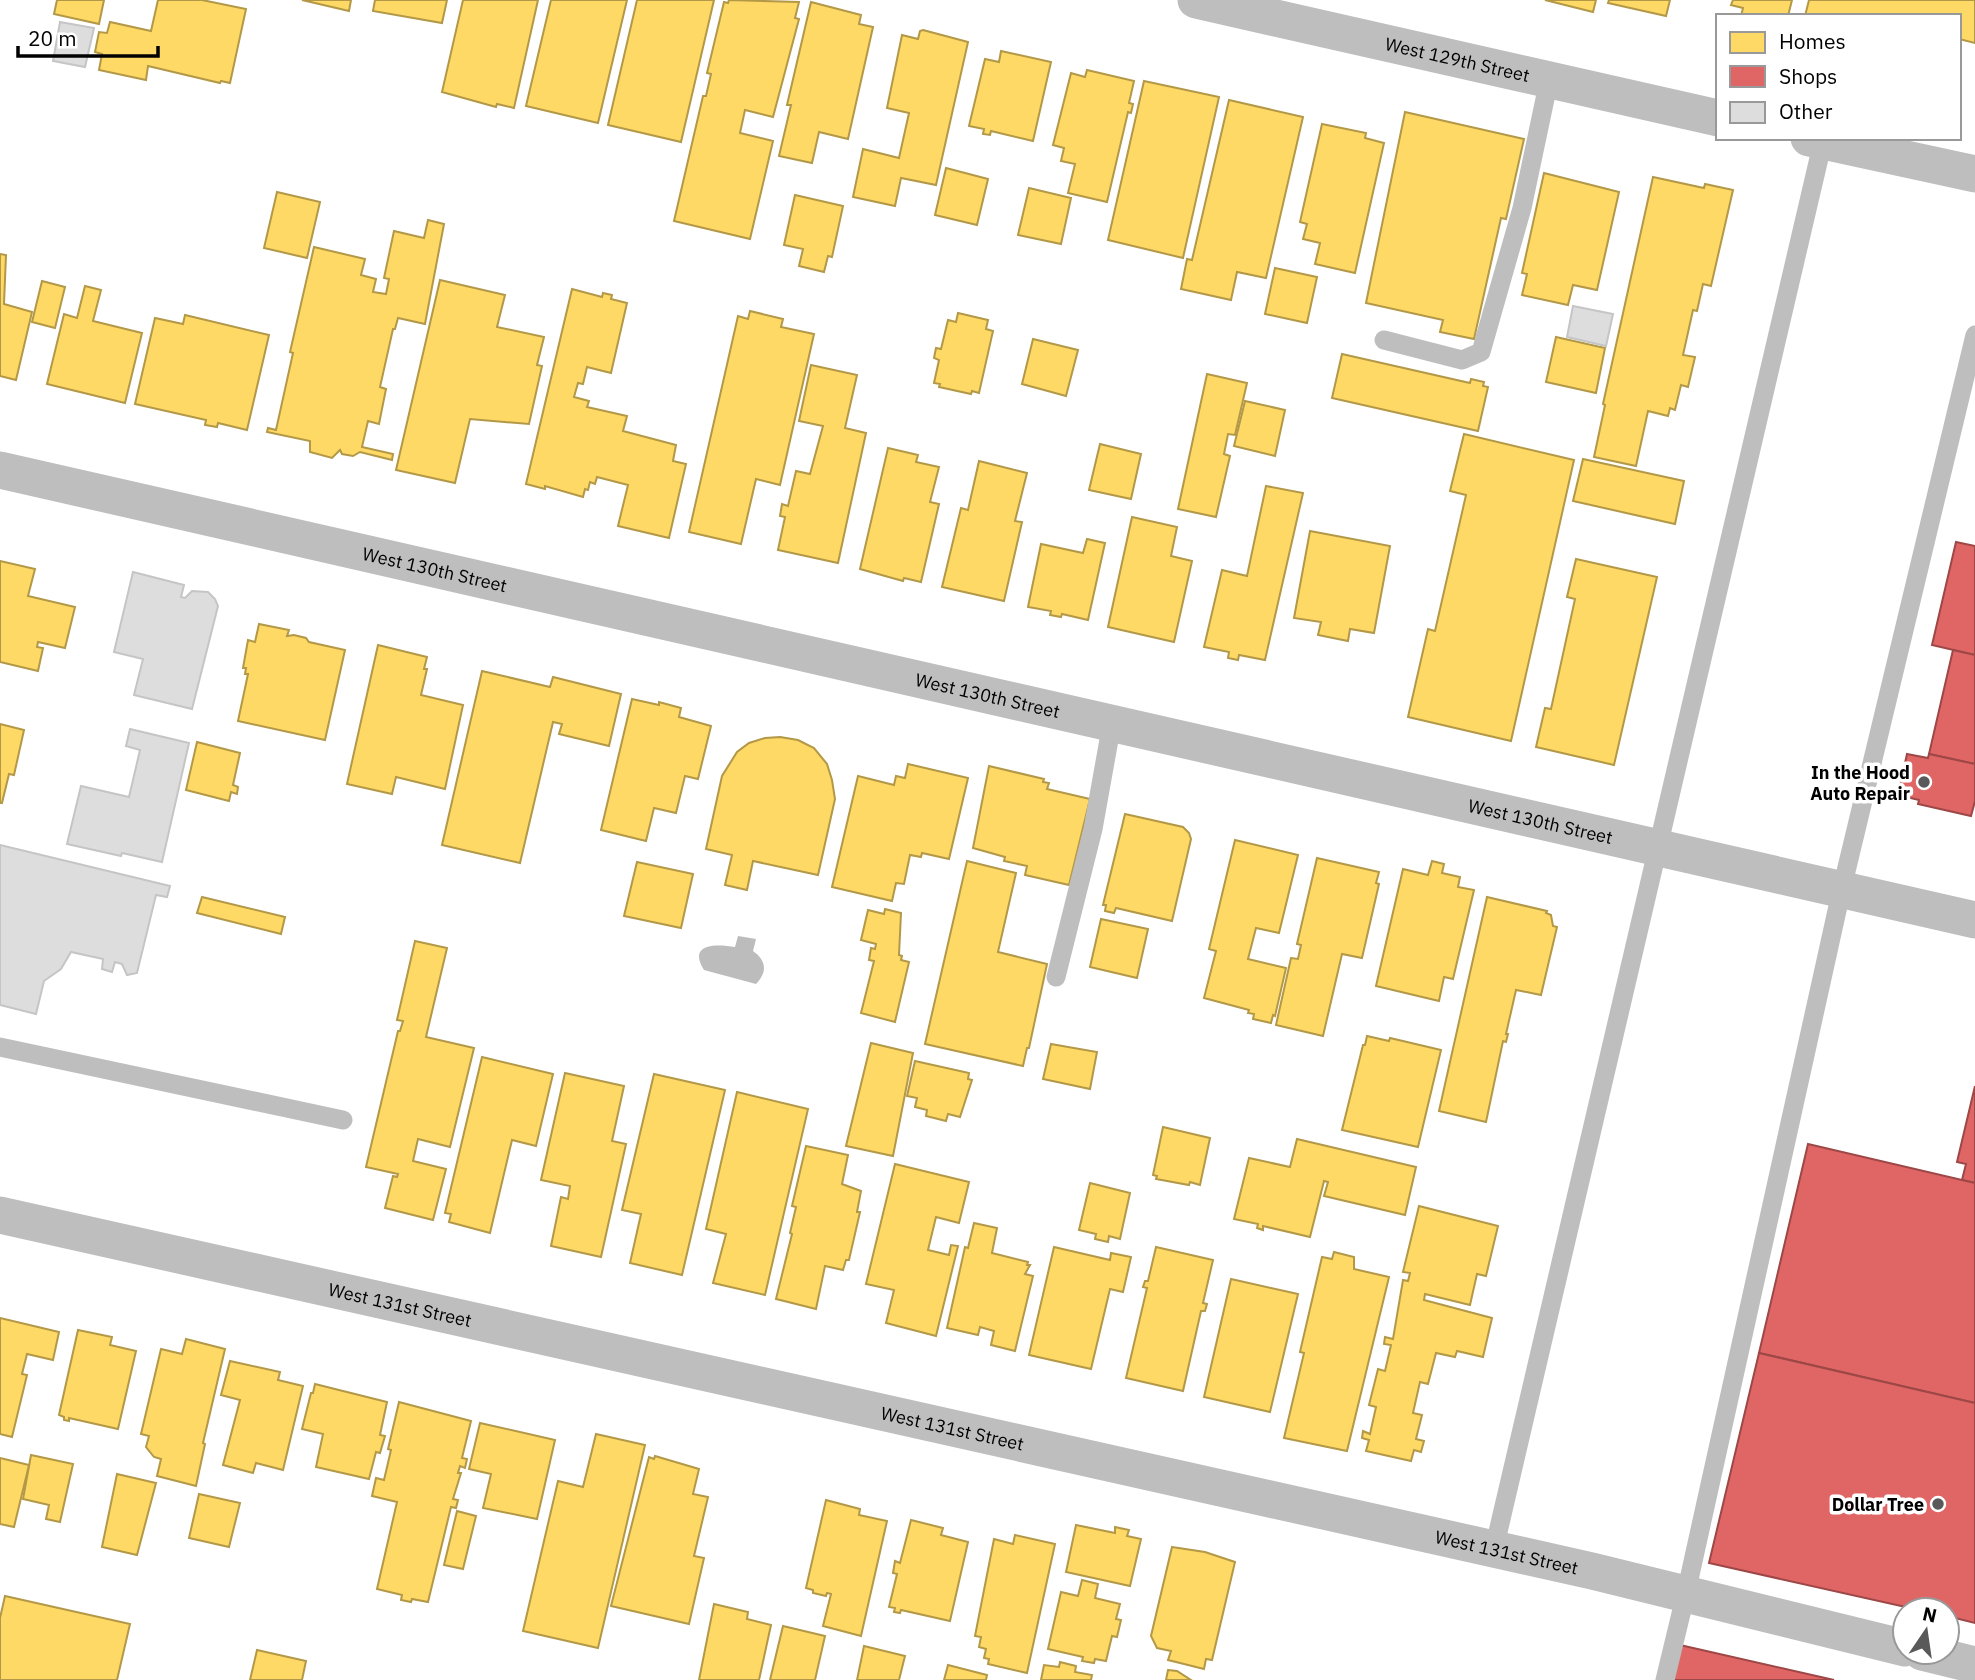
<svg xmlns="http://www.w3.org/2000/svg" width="1975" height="1680" font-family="'IBM Plex Sans',sans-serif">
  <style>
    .water { fill: #bcbcbc }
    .homes { fill: #ffd966; stroke: #b29847; stroke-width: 2 }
    .shops { fill: #e06666; stroke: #9d4747; stroke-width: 2 }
    .building { fill: #ddd; stroke: #c5c5c5; stroke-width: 2 }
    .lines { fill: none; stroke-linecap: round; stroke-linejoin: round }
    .service { stroke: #bebebe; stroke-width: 19 }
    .minor { stroke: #bebebe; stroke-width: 37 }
    .poi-dot { fill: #595959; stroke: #fff; stroke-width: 2.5 }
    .labels { text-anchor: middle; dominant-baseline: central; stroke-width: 7; stroke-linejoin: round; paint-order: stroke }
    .street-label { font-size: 18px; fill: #000; stroke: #fff }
    .poi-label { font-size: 18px; font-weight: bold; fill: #000; stroke: #fff; text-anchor: end }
  </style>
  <rect width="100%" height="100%" fill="#fff"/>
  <!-- water -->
  <path class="water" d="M 738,936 L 756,939 L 753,951 C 766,960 768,972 756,984 L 704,970 C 687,943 717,944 735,947 Z"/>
  <!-- homes -->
  <g class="homes">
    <polygon points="57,0 104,0 99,24 54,14"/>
    <polygon points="158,0 202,0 246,9 230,83 221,81 220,83 148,66 146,80 99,70 102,54 95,52 99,32 107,33 110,22 151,31"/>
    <polygon points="302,0 351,0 349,11"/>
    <polygon points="375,0 447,0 442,23 373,11"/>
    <polygon points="463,0 538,0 514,108 497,104 496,107 442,92"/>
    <polygon points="551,0 627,0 598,123 526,106"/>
    <polygon points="637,0 714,0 681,142 608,125"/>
    <polygon points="729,0 799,2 795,18 799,19 773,117 745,110 740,133 773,141 750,239 674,221 703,96 706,96 711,74 707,73 724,2 728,3"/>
    <polygon points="1545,0 1596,0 1593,12"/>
    <polygon points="1609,0 1670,0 1666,16 1608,3"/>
    <polygon points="1733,0 1792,0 1788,16 1741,16 1743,8 1731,5"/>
    <polygon points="1809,0 1975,0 1975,43 1959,39 1959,16 1805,16"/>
    <polygon points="811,2 861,15 859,24 873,27 848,139 819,132 812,163 779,156 791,105 787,105"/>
    <polygon points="923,30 968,42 936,185 901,178 895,206 853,197 863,149 899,158 909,113 887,108 902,35 918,39 920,31"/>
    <polygon points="1001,51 1051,62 1033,141 991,131 990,135 983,134 984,129 969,126 985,59 999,62"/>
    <polygon points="1087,70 1134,81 1129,103 1133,104 1131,113 1128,112 1107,202 1068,193 1075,164 1061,161 1064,148 1053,145 1071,73 1085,77"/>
    <polygon points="1144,81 1219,97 1183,258 1108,240"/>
    <polygon points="1229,100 1303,117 1266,278 1237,272 1231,300 1181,289 1187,259 1192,260"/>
    <polygon points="1405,112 1524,139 1506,219 1501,218 1474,339 1440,332 1443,320 1366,303"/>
    <polygon points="1322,124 1366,133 1365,138 1384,143 1355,273 1315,264 1320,243 1303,239 1307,224 1300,222"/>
    <polygon points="946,168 988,179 977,225 935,215"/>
    <polygon points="1544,173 1619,192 1597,290 1573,285 1568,305 1522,295 1527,274 1522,273"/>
    <polygon points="1653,177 1704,188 1705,184 1733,190 1711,286 1703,284 1697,311 1693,310 1683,355 1695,357 1688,387 1681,385 1675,410 1670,408 1668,416 1648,411 1636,466 1594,457 1605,405 1603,404"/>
    <polygon points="1029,188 1071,198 1061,244 1018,235"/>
    <polygon points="277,192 320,202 307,258 264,248"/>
    <polygon points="795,195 843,206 832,257 828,256 824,272 799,266 803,249 784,245"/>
    <polygon points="428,220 444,224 425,324 398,318 395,329 393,329 380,387 386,389 379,424 368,421 362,447 393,454 392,460 360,452 353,456 342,454 340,450 332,458 310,452 310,441 267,432 268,428 276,430 293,353 290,352 314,247 365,259 361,275 376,279 373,292 386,294 389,279 384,278 394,231 424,238"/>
    <polygon points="0,254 6,255 4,304 32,312 16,380 0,376"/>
    <polygon points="1275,268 1317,277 1307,323 1265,314"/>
    <polygon points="440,280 505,295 497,327 544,337 537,365 542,366 529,424 470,419 455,483 396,470"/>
    <polygon points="42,281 65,287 55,328 32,322"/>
    <polygon points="85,286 101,290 93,321 142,333 125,403 47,384 64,314 77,318"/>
    <polygon points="572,289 602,297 603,293 612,295 611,299 627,303 611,373 587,367 583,384 578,383 574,397 589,401 587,407 627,416 623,431 676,445 673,461 686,464 669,538 618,526 628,485 597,477 595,484 590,482 588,490 585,489 583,497 545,486 545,489 526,484"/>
    <polygon points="750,311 783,319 781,327 814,334 780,485 756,479 741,544 689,532 738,316 748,319"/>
    <polygon points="958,313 988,320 986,329 993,331 979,393 972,391 971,394 939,387 940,384 934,383 939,360 934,358 936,348 941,349 948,320 956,322"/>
    <polygon points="185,315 269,335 247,430 218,423 217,427 205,425 206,420 135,404 155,318 183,324"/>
    <polygon points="1556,337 1605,348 1596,393 1546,382"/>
    <polygon points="1033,339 1078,350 1066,396 1022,384"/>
    <polygon points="1342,354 1470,383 1471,379 1484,382 1483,386 1488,387 1478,431 1332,398"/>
    <polygon points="811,365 857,375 845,428 866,433 838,563 778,550 785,517 780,516 782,504 788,506 796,471 810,474 823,426 799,421"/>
    <polygon points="1207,374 1247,383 1235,435 1228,434 1224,454 1230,456 1216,517 1178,509"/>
    <polygon points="1245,401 1285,410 1275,456 1234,446"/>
    <polygon points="1464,434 1574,460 1511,741 1408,717 1428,629 1435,631 1466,495 1450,491"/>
    <polygon points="1100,444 1141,454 1131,499 1089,490"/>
    <polygon points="888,448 918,455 916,462 939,467 930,502 939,504 921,582 904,578 903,581 860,569"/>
    <polygon points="1583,459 1684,481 1675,524 1573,501"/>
    <polygon points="979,461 1027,473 1015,521 1022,522 1004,601 942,587 961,508 968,510"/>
    <polygon points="1266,486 1303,493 1265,660 1239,655 1238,660 1228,658 1229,652 1204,647 1222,570 1247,576"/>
    <polygon points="1132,517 1177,527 1171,556 1192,561 1174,642 1108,627"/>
    <polygon points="1310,531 1390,546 1374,633 1350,629 1348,641 1318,635 1321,622 1294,618"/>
    <polygon points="1087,539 1105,543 1088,620 1062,614 1061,617 1050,615 1051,611 1028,607 1041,544 1083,553"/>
    <polygon points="1576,559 1657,577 1614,765 1536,747 1545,708 1551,709 1575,599 1567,597"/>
    <polygon points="0,561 35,569 28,596 75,607 65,648 38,642 37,647 43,648 38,671 0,662"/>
    <polygon points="259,624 289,630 287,636 294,635 306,638 309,642 345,650 325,740 238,721 248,674 245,674 246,668 243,668 248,640 255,642"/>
    <polygon points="378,645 427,657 424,669 427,669 421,695 463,705 445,789 396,777 392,794 347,784"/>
    <polygon points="482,671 550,687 553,677 621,694 609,746 559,734 562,724 553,722 520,863 442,845"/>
    <polygon points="632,699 659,705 659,702 681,708 679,717 711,726 698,779 685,776 676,813 654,808 646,841 601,830"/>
    <polygon points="0,724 24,730 14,775 9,774 2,803 0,803"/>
    <polygon points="780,737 798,740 814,748 827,764 832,780 835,799 818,875 753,861 747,890 725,885 732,855 706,849 722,776 737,752 749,743 765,738"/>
    <polygon points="197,742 240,753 233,785 238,787 237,794 231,792 229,801 186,790"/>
    <polygon points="908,764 968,778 949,859 922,853 921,857 910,855 904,884 896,883 892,901 832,887 858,776 894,785 896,776 905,778"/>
    <polygon points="989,766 1044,779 1043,782 1049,783 1047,789 1090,799 1069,885 1025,875 1027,866 1004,861 1005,857 973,848"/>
    <polygon points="1125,814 1183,827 1189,833 1191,839 1172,921 1116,908 1114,913 1105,911 1106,905 1103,905"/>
    <polygon points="1235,840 1298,855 1279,933 1256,928 1248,959 1286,968 1275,1016 1273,1015 1271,1023 1253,1019 1254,1014 1248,1013 1249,1010 1204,998 1216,951 1209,949"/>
    <polygon points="1317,858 1379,872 1376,883 1379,884 1362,958 1342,954 1323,1036 1276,1025 1291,958 1298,959 1301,945 1297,944"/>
    <polygon points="967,861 1016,873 998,952 1047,964 1029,1048 1027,1048 1023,1066 925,1044"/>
    <polygon points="1432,861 1444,864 1442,873 1460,877 1458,887 1474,890 1453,979 1444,977 1439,1001 1376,986 1403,869 1428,875"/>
    <polygon points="637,862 693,874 681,928 624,916"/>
    <polygon points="202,897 285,917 281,934 197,913"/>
    <polygon points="1487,897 1547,911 1546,913 1551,915 1553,926 1557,927 1541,995 1516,990 1506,1034 1508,1034 1506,1042 1503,1041 1486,1122 1439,1111"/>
    <polygon points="885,909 901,913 899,955 902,956 901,960 909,962 895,1022 861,1013 874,961 869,960 871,948 875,949 876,944 861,940 868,910 884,914"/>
    <polygon points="1101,919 1148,929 1137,978 1090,967"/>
    <polygon points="415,941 447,948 426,1037 474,1048 450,1147 418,1139 413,1161 446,1169 433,1220 385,1208 393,1176 397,1177 398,1174 366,1167 398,1031 400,1031 403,1021 397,1020"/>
    <polygon points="1367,1036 1389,1041 1390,1038 1441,1050 1418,1147 1342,1130 1363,1045 1365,1045"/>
    <polygon points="871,1043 913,1053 893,1156 846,1146"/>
    <polygon points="1051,1044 1097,1052 1090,1089 1043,1079"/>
    <polygon points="482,1057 553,1074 536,1146 512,1140 490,1233 449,1222 451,1214 445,1213"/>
    <polygon points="915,1061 969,1073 968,1079 972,1080 960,1117 948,1114 946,1121 926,1116 927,1110 915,1107 917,1098 907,1096"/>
    <polygon points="565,1073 624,1086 612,1141 626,1144 601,1257 551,1246 561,1197 568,1199 570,1186 541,1180"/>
    <polygon points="654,1074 725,1090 682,1275 630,1263 641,1214 622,1210"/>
    <polygon points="737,1092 808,1109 765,1295 713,1283 726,1234 706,1229"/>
    <polygon points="1163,1127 1210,1138 1200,1185 1190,1182 1189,1185 1156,1179 1157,1176 1153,1175"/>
    <polygon points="1297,1139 1416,1167 1405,1215 1324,1196 1328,1182 1324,1181 1310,1237 1263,1226 1263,1230 1257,1228 1258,1224 1234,1219 1249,1158 1290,1167"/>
    <polygon points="806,1146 848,1155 842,1184 861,1191 857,1212 860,1212 849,1260 846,1260 843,1270 825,1266 816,1309 776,1299 792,1234 790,1233 796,1207 792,1206"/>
    <polygon points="895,1164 969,1182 959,1223 936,1217 928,1250 949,1255 951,1245 958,1246 936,1336 886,1323 894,1290 866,1284"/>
    <polygon points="1090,1183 1130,1193 1120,1239 1109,1236 1108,1242 1095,1239 1096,1234 1079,1230"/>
    <polygon points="1419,1206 1498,1226 1486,1276 1477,1274 1470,1305 1425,1294 1424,1300 1492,1318 1483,1357 1457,1351 1455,1357 1436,1353 1428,1384 1420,1382 1413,1413 1422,1415 1416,1439 1424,1441 1421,1452 1414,1450 1411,1461 1366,1451 1369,1440 1362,1438 1363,1431 1370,1434 1376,1407 1369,1405 1378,1369 1385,1371 1391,1345 1384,1344 1385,1337 1393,1339 1403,1280 1408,1281 1410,1273 1403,1272"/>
    <polygon points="974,1223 997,1228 992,1253 1028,1262 1027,1265 1030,1265 1025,1274 1033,1276 1015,1351 991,1345 994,1331 980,1327 978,1335 947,1328 965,1247 968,1248"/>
    <polygon points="1054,1247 1110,1260 1111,1253 1131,1257 1123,1292 1110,1289 1091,1369 1029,1355"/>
    <polygon points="1156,1247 1213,1260 1203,1303 1207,1304 1205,1311 1201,1311 1183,1391 1126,1378 1147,1288 1143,1287 1145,1281 1148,1281"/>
    <polygon points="1334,1252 1354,1257 1354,1269 1389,1277 1347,1451 1284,1438 1304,1353 1300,1352 1322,1257 1332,1259"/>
    <polygon points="1231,1279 1298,1294 1270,1412 1204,1397"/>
    <polygon points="0,1318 59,1332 53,1360 27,1354 22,1374 27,1375 12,1437 0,1434"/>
    <polygon points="78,1330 112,1337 110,1345 136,1351 118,1429 69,1418 69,1421 64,1420 64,1417 59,1415"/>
    <polygon points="186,1339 225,1349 203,1443 205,1444 196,1486 157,1476 161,1459 154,1457 146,1447 149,1436 141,1434 161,1349 182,1354"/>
    <polygon points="230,1361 280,1372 278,1380 303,1386 283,1470 256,1463 253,1473 223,1465 240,1400 221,1395"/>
    <polygon points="315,1384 387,1402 380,1435 385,1436 380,1453 376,1452 369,1479 316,1467 323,1434 302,1429 311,1393 313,1393"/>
    <polygon points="399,1402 471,1421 462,1458 467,1459 465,1468 460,1466 458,1473 461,1473 453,1499 458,1500 456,1508 451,1507 428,1602 412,1599 411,1602 401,1600 402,1595 377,1589 397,1502 372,1496 376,1478 384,1480 391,1450 388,1449"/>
    <polygon points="480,1423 555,1440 537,1519 483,1508 491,1474 469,1469"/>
    <polygon points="596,1434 645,1445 598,1648 523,1631 558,1481 583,1487"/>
    <polygon points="31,1455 73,1464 60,1522 46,1519 49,1505 23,1499"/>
    <polygon points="655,1456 699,1469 693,1494 708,1497 694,1556 704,1558 689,1624 611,1606 649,1457 654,1459"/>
    <polygon points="0,1458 29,1465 14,1527 0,1524"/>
    <polygon points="117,1474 156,1483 137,1555 102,1547"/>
    <polygon points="199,1494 240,1503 229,1547 189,1538"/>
    <polygon points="826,1500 860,1509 859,1515 887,1521 861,1636 823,1626 831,1594 827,1593 826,1596 813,1593 813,1590 806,1588"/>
    <polygon points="457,1511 476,1516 463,1569 444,1565"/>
    <polygon points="911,1520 943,1528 941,1535 968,1542 950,1621 901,1610 900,1613 894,1612 895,1608 889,1607 897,1574 893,1573 895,1561 900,1563"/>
    <polygon points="1076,1525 1115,1533 1115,1527 1129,1530 1127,1536 1141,1539 1130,1586 1066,1572"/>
    <polygon points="1015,1535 1055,1544 1027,1673 988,1664 989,1659 984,1658 986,1649 979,1647 981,1637 975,1636 994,1539 1013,1544"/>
    <polygon points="1172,1547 1205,1552 1235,1562 1212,1660 1206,1659 1204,1669 1168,1660 1171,1651 1157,1648 1151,1636"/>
    <polygon points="1082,1580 1098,1584 1095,1598 1120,1604 1116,1619 1121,1620 1117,1637 1112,1636 1106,1661 1095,1659 1094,1663 1082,1661 1083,1657 1048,1649 1061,1592 1078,1596"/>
    <polygon points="5,1596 130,1624 117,1680 0,1680 0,1618"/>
    <polygon points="714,1604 748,1612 747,1619 771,1625 759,1680 699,1680"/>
    <polygon points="783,1626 825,1636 815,1680 770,1680"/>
    <polygon points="864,1646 905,1656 899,1680 857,1680"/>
    <polygon points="257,1650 306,1661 302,1680 250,1680"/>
    <polygon points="1060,1662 1076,1666 1075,1672 1092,1675 1091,1680 1041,1680 1044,1665 1059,1667"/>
    <polygon points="948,1665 987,1675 986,1680 944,1680"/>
    <polygon points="1168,1670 1177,1671 1191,1680 1166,1680"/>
  </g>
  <!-- shops -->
  <g class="shops">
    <polygon points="1956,542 1975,546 1975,655 1932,645"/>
    <polygon points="1953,650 1975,655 1975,764 1929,754"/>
    <polygon points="1907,754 1928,758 1929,754 1975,764 1975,801 1971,816 1918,804 1919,800 1898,795"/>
    <polygon points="1975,1086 1975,1183 1962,1180 1966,1164 1957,1162"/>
    <polygon points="1808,1144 1975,1183 1975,1403 1759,1353"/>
    <polygon points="1759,1353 1975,1403 1975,1623 1947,1616 1947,1610 1919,1610 1709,1563"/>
    <polygon points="1680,1645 1834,1680 1672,1680"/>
  </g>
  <!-- building -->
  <g class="building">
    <polygon points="60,22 94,28 85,67 53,61"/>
    <polygon points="1573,306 1613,314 1606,346 1567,337"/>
    <polygon points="133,572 184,585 181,597 185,598 192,591 208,592 215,599 218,606 192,709 134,695 143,659 114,652"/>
    <polygon points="130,729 189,743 162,862 122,853 121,856 67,844 81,786 129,797 140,750 126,746"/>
    <polygon points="0,845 170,886 167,897 156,895 137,973 127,975 122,964 115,962 112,972 102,969 103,959 71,952 61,969 44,981 36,1014 0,1005"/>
  </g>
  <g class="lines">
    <!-- service -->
    <g class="service">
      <polyline points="1384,340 1462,360 1481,352 1522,208 1549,80"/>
      <polyline points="1056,977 1093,829 1112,723"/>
      <polyline points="0,1047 343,1120"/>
      <polyline points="1494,1549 1823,141"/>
      <polyline points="1665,1680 1686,1593 1842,888 1975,335"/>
    </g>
    <!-- minor -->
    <g class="minor">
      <path id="s1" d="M 1196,0 L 1718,118"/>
      <polyline points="1809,138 1975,174"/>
      <path id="s2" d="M 0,470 L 1975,920"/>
      <path id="s3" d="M 0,1215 L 1592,1571 L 1905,1648"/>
      <polyline points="1922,1652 1975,1665"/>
    </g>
  </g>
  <!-- markers -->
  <g class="poi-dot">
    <circle cx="1924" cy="782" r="7"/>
    <circle cx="1938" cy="1504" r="7"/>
  </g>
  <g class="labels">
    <!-- street labels -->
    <g class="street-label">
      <text stroke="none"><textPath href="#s1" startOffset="268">West 129th Street</textPath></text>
      <text stroke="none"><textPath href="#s2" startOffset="446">West 130th Street</textPath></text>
      <text stroke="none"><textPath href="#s2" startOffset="1013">West 130th Street</textPath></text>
      <text stroke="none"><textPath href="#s2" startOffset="1580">West 130th Street</textPath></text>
      <text stroke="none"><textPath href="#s3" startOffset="410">West 131st Street</textPath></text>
      <text stroke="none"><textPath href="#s3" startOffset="976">West 131st Street</textPath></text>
      <text stroke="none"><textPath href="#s3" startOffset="1544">West 131st Street</textPath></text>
    </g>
    <!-- poi labels -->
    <g class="poi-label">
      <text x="1910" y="772">In the Hood<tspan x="1910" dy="21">Auto Repair</tspan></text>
      <text x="1924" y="1504">Dollar Tree</text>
    </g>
  </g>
  <!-- legend -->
  <rect x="1716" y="14" width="245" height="126" fill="#ffffff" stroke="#999999" stroke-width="2"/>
  <rect x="1730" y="32" width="35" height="21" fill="#ffd966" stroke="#999999" stroke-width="2"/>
  <text x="1779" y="49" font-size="21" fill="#000000">Homes</text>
  <rect x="1730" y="66" width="35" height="21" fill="#e06666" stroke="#999999" stroke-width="2"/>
  <text x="1779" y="84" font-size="21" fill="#000000">Shops</text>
  <rect x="1730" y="102" width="35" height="21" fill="#dddddd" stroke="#999999" stroke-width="2"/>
  <text x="1779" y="119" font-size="21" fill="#000000">Other</text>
  <!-- north arrow -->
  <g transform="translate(1926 1631) rotate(13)"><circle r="33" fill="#ffffff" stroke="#999999" stroke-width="2"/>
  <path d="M0-5L12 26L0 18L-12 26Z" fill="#595959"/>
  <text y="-10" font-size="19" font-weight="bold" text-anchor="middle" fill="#000000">N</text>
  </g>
  <!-- scale -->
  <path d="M18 46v10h140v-10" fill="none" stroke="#000000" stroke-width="3.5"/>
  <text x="28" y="46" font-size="21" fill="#000000" stroke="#ffffff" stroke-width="5" paint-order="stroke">20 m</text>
</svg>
